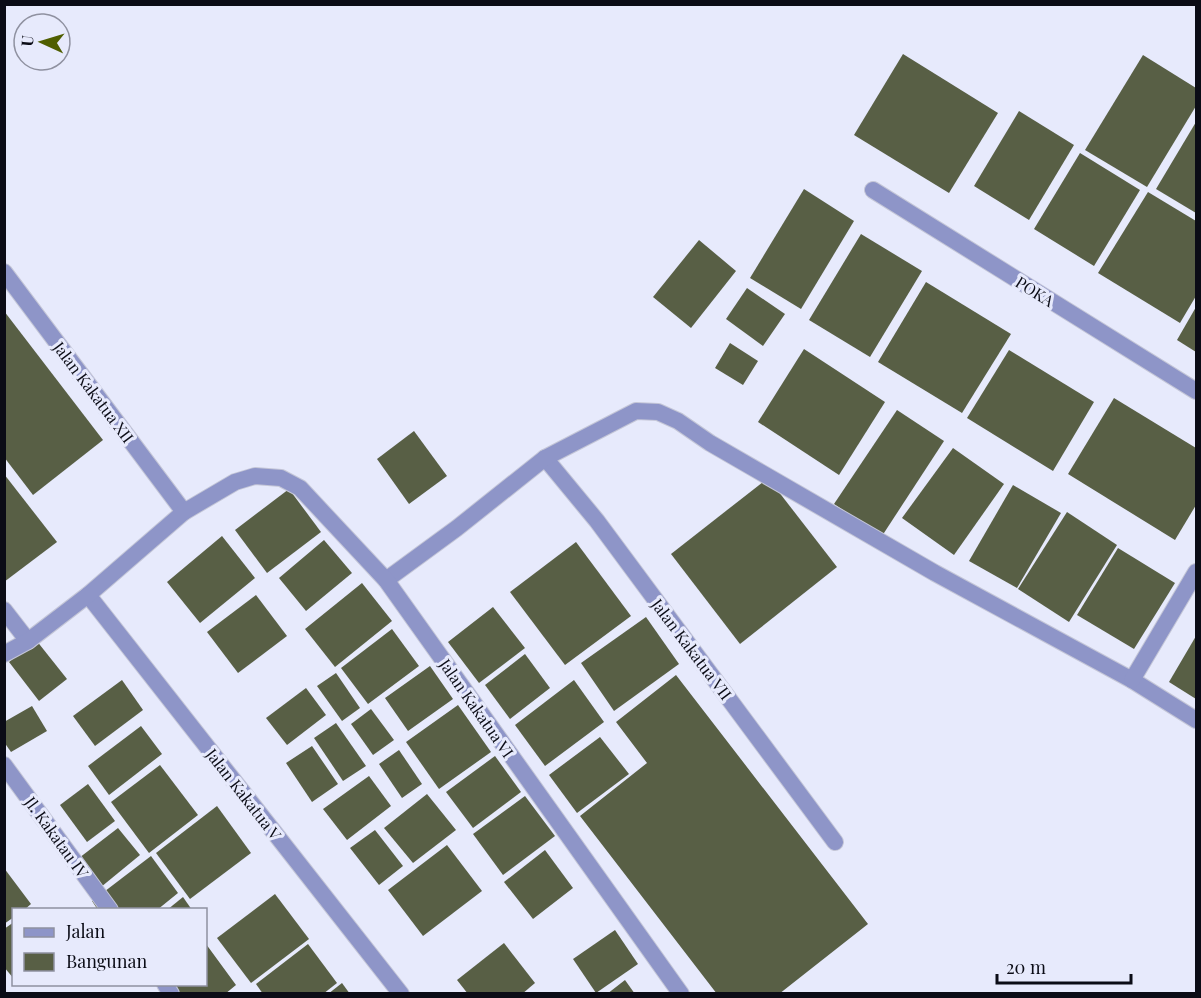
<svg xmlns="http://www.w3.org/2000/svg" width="1201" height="998" font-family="'Playfair Display',serif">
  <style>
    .building { fill: #585f45 }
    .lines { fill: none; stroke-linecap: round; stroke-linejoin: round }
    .minor-casing { stroke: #c4c6d7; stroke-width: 18 }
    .minor { stroke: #8e95c8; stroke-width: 16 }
    .labels { text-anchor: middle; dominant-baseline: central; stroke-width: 6; stroke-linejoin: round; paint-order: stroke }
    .street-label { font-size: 16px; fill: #0b0c16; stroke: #e7eafc }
  </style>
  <rect width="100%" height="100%" fill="#e7eafc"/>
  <!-- building -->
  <g class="building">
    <polygon points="903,54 998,113 949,193 854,135"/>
    <polygon points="1143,55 1196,88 1196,106 1147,187 1085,150"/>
    <polygon points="1019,111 1074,145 1029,220 974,186"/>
    <polygon points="1196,122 1196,213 1156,189"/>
    <polygon points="1080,153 1140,190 1094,266 1034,229"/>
    <polygon points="804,189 854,221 801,309 750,278"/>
    <polygon points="1148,192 1196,221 1196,296 1180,323 1098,273"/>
    <polygon points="861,234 922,271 870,357 809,320"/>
    <polygon points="699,240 736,271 691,328 653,297"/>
    <polygon points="926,282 1011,334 962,413 878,362"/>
    <polygon points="747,288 785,314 763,346 726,319"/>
    <polygon points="1196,307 1196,352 1177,340"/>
    <polygon points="4,311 103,440 33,495 4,457"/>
    <polygon points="730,343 758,361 743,385 715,368"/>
    <polygon points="804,349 885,402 839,475 758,422"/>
    <polygon points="1009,350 1094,402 1053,471 967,418"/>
    <polygon points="1114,398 1196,448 1196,505 1175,540 1068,474"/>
    <polygon points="897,410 944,441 882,536 834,504"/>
    <polygon points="414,431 447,476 409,504 377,459"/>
    <polygon points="953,448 1004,484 954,555 902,518"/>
    <polygon points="4,474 57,542 4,582"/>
    <polygon points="768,478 837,567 740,644 671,554"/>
    <polygon points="1013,485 1061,513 1017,588 969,561"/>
    <polygon points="289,489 321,532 267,573 235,530"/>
    <polygon points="1067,512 1117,545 1069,622 1018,589"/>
    <polygon points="222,536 255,578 200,623 167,582"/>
    <polygon points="324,540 352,573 306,611 279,578"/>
    <polygon points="576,542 631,616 565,665 510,592"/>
    <polygon points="1118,548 1175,583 1134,649 1077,615"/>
    <polygon points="362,583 392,621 335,667 305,629"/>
    <polygon points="256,595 287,636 238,673 207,632"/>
    <polygon points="493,607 525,648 479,683 448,642"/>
    <polygon points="646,617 679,664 614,711 581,663"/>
    <polygon points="392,629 419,666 368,704 341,668"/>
    <polygon points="1196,636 1196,699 1169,682"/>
    <polygon points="36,640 67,679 39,701 9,662"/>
    <polygon points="525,654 550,688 510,719 485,685"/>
    <polygon points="430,666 453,699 408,731 385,698"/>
    <polygon points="336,673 360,708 342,721 317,686"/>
    <polygon points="676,675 868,924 779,994 717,994 580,816 647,763 616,722"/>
    <polygon points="122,680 143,710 95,746 73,716"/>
    <polygon points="574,680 604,722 545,766 515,725"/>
    <polygon points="306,688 326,715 287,745 266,718"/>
    <polygon points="458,705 491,752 439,789 406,742"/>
    <polygon points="32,706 47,731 11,752 4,742 4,722"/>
    <polygon points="371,709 394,740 373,755 351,724"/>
    <polygon points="336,723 366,766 343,781 314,738"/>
    <polygon points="141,726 162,754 109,795 88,766"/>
    <polygon points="600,737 629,774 577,813 549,775"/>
    <polygon points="312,746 338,784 312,802 286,763"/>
    <polygon points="399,750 422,784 402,798 379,764"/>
    <polygon points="495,756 521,792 473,828 446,792"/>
    <polygon points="160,765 198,815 149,853 111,802"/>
    <polygon points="369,776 391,806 347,840 323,809"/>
    <polygon points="88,784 115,821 87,842 60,805"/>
    <polygon points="427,794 456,830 413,863 384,828"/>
    <polygon points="525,796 555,836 503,875 473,834"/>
    <polygon points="217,806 251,853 190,899 156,853"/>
    <polygon points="118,828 140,855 101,887 79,858"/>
    <polygon points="375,830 403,866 379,885 350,848"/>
    <polygon points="447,845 482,891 423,936 388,890"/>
    <polygon points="545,850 573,888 533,919 504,882"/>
    <polygon points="151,856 178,893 157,910 98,910 92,901"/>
    <polygon points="4,868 31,904 24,910 14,910 14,917 4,924"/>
    <polygon points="275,894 309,939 251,983 217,938"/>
    <polygon points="183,897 192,910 167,910"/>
    <polygon points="14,922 14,979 4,967 4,929"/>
    <polygon points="615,930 638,964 596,993 573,959"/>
    <polygon points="504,943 535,983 522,994 468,994 457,980"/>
    <polygon points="206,944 236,985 225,994 167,994 160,984 206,984"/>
    <polygon points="308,944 337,983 323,994 263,994 256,984"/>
    <polygon points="625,980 635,994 607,994"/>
    <polygon points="342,983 350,994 328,994"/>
  </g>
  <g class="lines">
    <!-- minor casing -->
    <g class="minor-casing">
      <g id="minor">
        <polyline points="873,190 1196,391"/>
        <polyline points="4,272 184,512"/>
        <polyline points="545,458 597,521 835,842"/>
        <polyline points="386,580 457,528 545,458 636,411 658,412 678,421 710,443 935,573 1132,680 1196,720"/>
        <polyline points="88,595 401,994"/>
        <polyline points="4,610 28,641"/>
        <polyline points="4,654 28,641 88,595 184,512 235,482 255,476 281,478 300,488 386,580 681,994"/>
        <polyline points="1132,680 1196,572"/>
        <polyline points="4,765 110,910"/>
        <polyline points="165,984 171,994"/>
      </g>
    </g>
    <!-- minor -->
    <use href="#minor" class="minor"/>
  </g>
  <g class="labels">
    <!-- street labels -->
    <g class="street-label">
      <text transform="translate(1035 291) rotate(32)">POKA</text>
      <text transform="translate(94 392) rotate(53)">Jalan Kakatua XII</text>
      <text transform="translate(692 649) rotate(53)">Jalan Kakatua VII</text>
      <text transform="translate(477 708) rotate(55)">Jalan Kakatua VI</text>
      <text transform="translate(244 794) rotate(52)">Jalan Kakatua V</text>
      <text transform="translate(57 837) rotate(54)">Jl. Kakatau IV</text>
    </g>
  </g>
  <!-- border -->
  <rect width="1201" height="998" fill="none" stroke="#0b0c16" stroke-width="12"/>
  <!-- legend -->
  <rect x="12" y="908" width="195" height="78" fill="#e7eafc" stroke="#8f91a0" stroke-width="1.5"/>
  <rect x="24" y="928" width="30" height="9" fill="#8e95c8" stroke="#8f91a0" stroke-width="1.5"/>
  <text x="66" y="938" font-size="18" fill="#0b0c16">Jalan</text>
  <rect x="24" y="953" width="30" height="18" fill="#585f45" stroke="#8f91a0" stroke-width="1.5"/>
  <text x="66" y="968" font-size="18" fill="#0b0c16">Bangunan</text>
  <!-- north arrow -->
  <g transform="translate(42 42) rotate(274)"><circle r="28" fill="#e7eafc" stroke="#8f91a0" stroke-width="1.5"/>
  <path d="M0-4.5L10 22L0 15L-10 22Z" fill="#4f5e00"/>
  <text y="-9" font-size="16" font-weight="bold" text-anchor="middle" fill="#0b0c16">U</text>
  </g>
  <!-- scale -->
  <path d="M997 974v9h134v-9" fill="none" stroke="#0b0c16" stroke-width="3"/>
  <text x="1006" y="974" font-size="18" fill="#0b0c16" stroke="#e7eafc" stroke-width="4.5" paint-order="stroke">20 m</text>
</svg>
